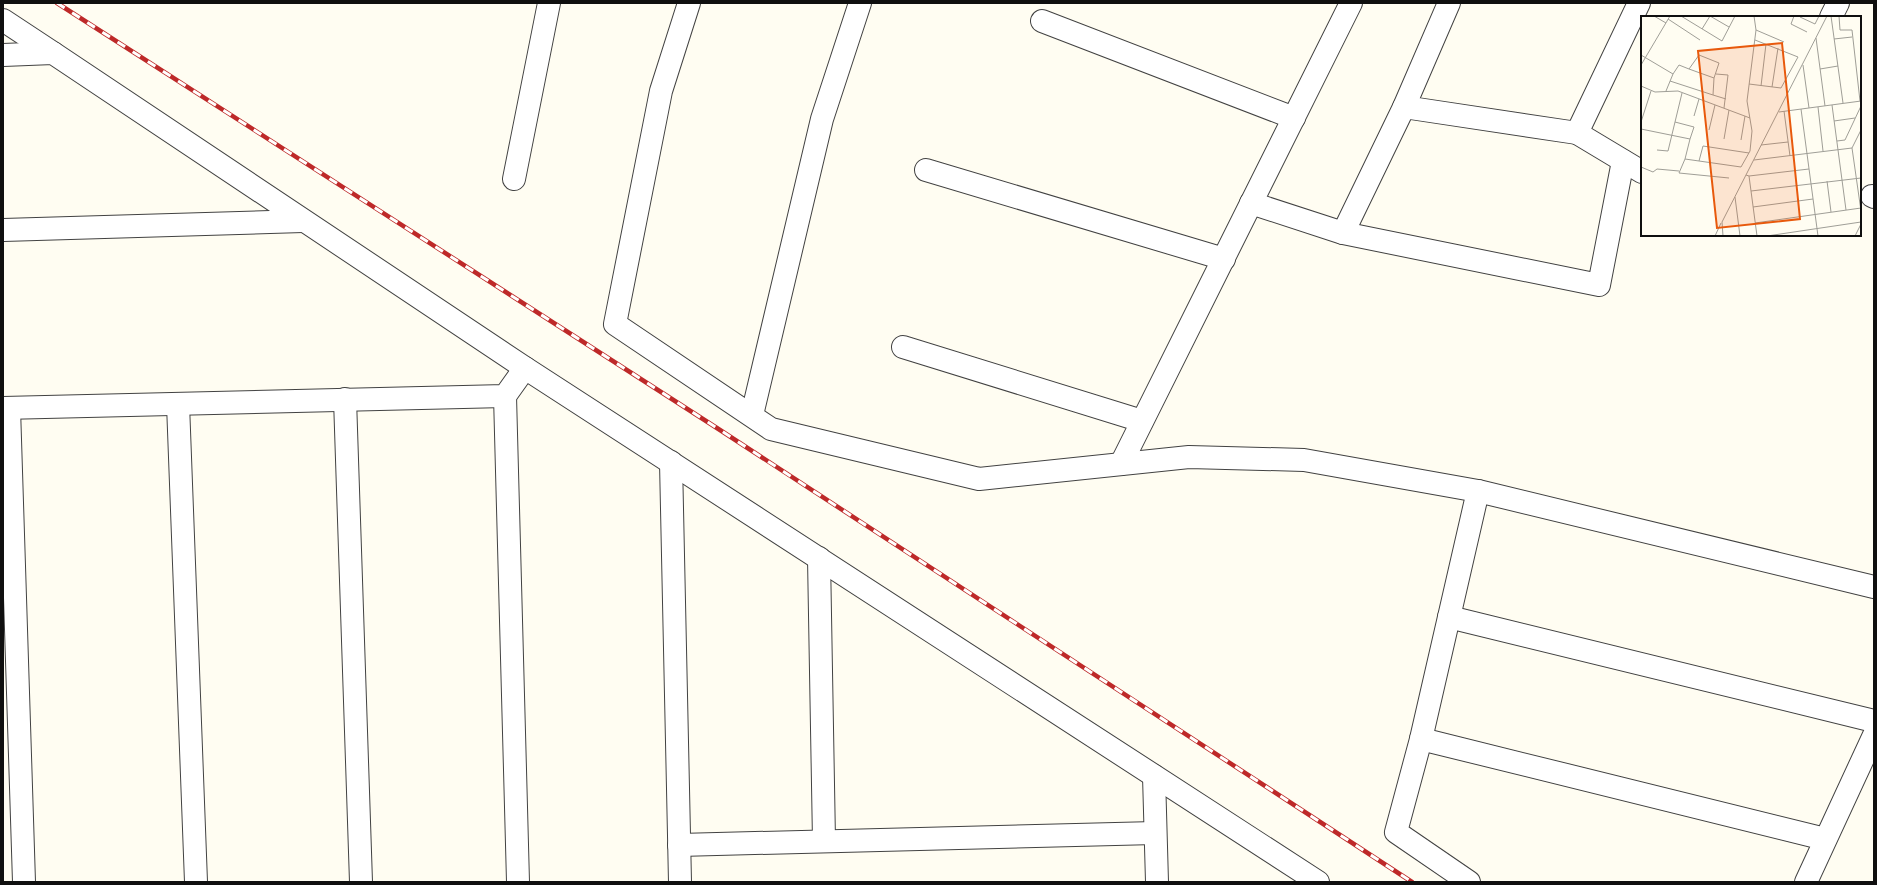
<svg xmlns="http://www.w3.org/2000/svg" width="1877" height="885" font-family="Literata,serif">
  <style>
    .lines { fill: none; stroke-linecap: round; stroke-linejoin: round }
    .minor-casing { stroke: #424242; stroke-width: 24 }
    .minor { stroke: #fff; stroke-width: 22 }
    .rail-casing { stroke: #be2929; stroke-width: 4.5 }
    .rail { stroke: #fff; stroke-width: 3; stroke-dasharray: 9; stroke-linecap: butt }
    .inset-road { fill: none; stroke: #9f9e97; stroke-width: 1 }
    .view { fill: #e8590c; fill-opacity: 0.15; stroke: #e8590c; stroke-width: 2 }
    .inset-edge { fill: none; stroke: #0f0f0f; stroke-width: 2 }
  </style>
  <rect width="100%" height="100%" fill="#fffdf2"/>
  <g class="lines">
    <!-- minor casing -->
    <g class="minor-casing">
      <g id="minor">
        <polyline points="689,3 661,91 615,324 771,429 979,479 1189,457 1304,460 1478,491 1874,587"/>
        <polyline points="1449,3 1404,107 1577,133"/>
        <polyline points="1639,3 1577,133 1642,172"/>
        <polyline points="1831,17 1838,3"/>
        <polyline points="3,20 53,53"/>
        <polyline points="1042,21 1294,118"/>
        <polyline points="3,55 53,53 525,368 1318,882"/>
        <polyline points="926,170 1224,259"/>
        <polyline points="514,179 549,3"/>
        <polyline points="1872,196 1874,197"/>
        <polyline points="1251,203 1343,233 1599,285 1623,161"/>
        <polyline points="3,230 303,221"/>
        <polyline points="1343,233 1404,107"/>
        <polyline points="903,347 1142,421"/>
        <polyline points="505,396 518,882"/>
        <polyline points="345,399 361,882"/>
        <polyline points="178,404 196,882"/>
        <polyline points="3,408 505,396 525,368"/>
        <polyline points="9,408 24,882"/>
        <polyline points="752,415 822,119 860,3"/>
        <polyline points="671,462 680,882"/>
        <polyline points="1121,464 1351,3"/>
        <polyline points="819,558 824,841"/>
        <polyline points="1449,617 1874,721"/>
        <polyline points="1421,739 1825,839"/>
        <polyline points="1154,776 1157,882"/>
        <polyline points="679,845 1155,833"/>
        <polyline points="1469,882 1396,832 1421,739 1478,491"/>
        <polyline points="1806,882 1874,735"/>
      </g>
    </g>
    <!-- minor -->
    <use href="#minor" class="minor"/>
    <!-- rail casing -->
    <g class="rail-casing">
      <polyline id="rail" points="57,3 720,430 1412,882"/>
    </g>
    <!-- rail -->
    <use href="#rail" class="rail"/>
  </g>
  <!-- overview -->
  <g transform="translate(1641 16)">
    <rect width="220" height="220" fill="#fffdf2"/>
    <path class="inset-road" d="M 13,0 L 25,7M 40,0 L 81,25 L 94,0M 69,0 L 88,11M 153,0 L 150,8 L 166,16M 190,0 L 202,87M 198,0 L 199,14 L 211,14 L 219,85M 159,1 L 174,8 L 178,0M 27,3 L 59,24M 61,13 L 69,0M 115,14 L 143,26M 175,22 L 184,90M 193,23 L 211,21M 0,39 L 32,58 L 25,75M 0,49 L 29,0M 162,49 L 168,92M 179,53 L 197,50M 32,58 L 38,49 L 48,53 L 73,62 L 78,47 L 58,39 L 48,53M 75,58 L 87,59 L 83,92M 29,65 L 72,79 L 73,62M 108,68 L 140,72 L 157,41 L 114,24M 0,70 L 14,76 L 37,75 L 109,102M 120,70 L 125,28M 131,71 L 137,32M 72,79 L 85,83M 191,89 L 205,194M 177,91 L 182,135M 160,93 L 177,220M 143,95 L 149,140M 138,96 L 220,85M 53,100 L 58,83M 193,105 L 214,102M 0,106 L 10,75M 34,106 L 53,111 L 49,123M 0,113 L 49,123 L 44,143 L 58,145 L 62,130 L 108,137M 68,114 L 74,89M 220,114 L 211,132 L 220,195M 83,123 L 88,94M 100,124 L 104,100M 196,125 L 204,124 L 220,90M 120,129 L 147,126M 16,134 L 27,135 L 41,77M 44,143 L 38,157 L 88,162M 113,144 L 211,132M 58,145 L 100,151 L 109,135 L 111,115 L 106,85 L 115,14 L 113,0M 0,151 L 12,156 L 16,153 L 38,155M 105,159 L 108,160 L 116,220M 108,160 L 168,153M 186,165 L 190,196M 110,175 L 220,162M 94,181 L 99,220M 112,191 L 172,183M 114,207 L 220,192M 74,220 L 80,207M 82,220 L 81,206 L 186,0M 126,220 L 220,206M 214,220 L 220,208"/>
    <path class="view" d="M 141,27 L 159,203 L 76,212 L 57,35 Z"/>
    <rect width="220" height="220" class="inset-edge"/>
  </g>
  <!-- border -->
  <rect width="1877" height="885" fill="none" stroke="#0f0f0f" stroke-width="8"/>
</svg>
